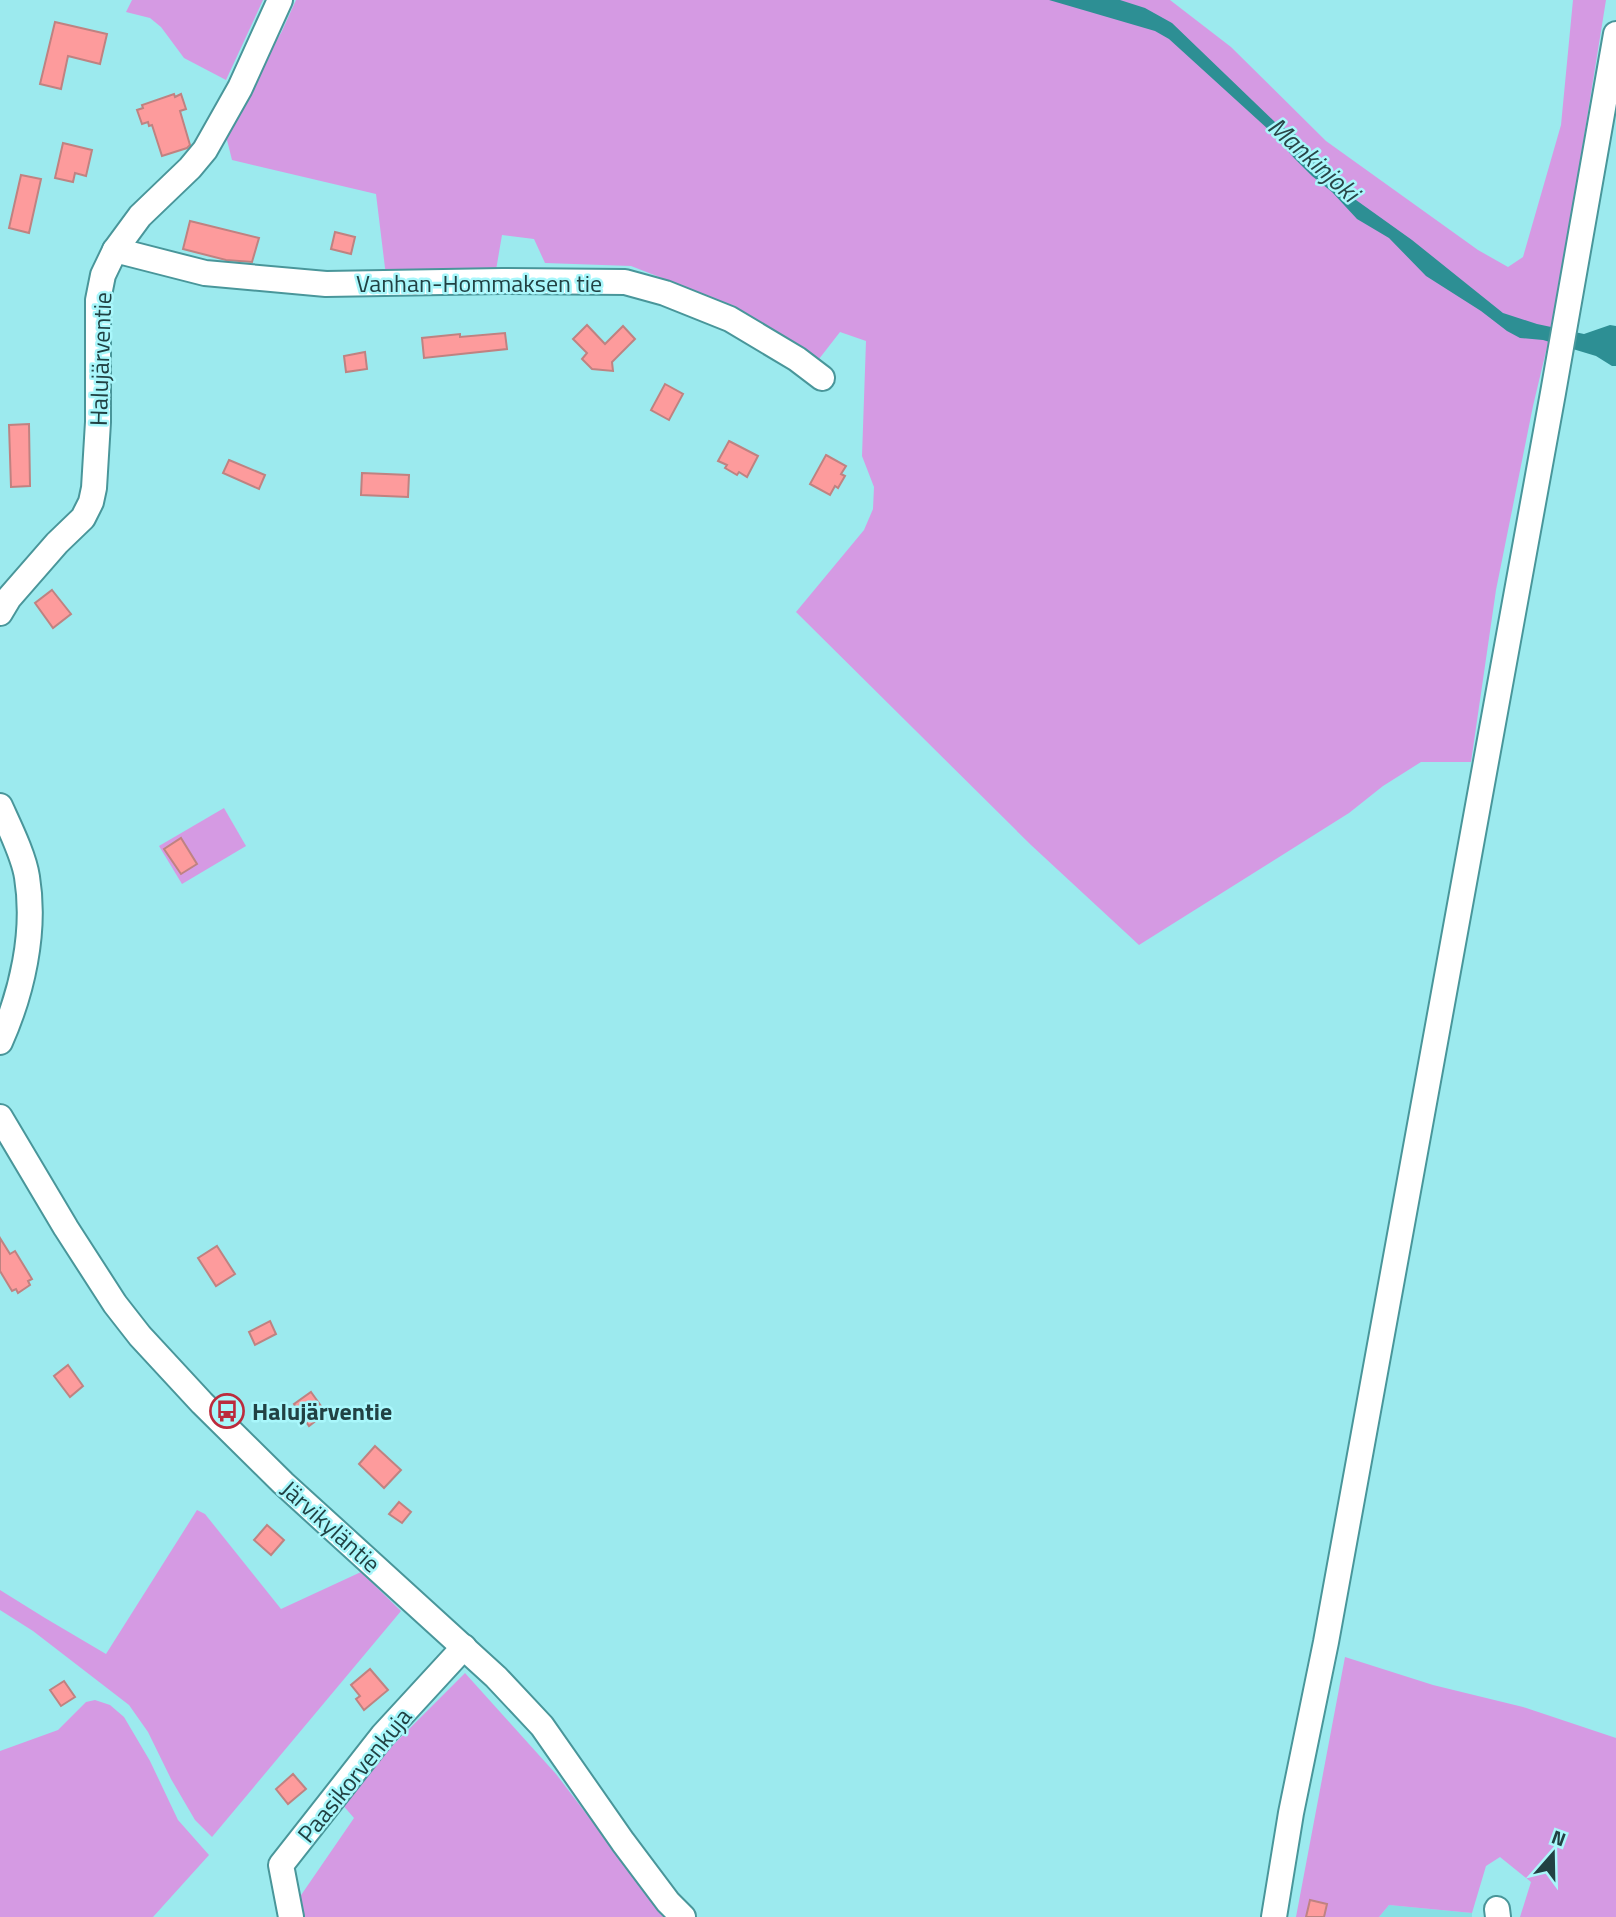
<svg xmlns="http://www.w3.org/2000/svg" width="1616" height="1917" font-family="'Titillium Web',sans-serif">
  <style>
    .built { fill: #87dfe4 }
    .green { fill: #d59ae3 }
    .water { fill: #2d8f94 }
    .building { fill: #fd9b9c; stroke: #bf8281; stroke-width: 2 }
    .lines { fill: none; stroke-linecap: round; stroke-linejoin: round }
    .minor-casing { stroke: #49969a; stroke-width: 28 }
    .minor { stroke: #fff; stroke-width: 24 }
    .labels { text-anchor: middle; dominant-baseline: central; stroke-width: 5; stroke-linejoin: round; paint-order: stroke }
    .street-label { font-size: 24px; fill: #214143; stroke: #a9f7fb }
    .poi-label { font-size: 24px; font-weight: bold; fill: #214143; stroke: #a9f7fb; text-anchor: start }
    .water-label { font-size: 26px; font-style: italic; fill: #294648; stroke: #a9f7fb }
  </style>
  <rect width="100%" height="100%" fill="#9ceaee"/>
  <!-- built -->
  <polygon class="built" points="1389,1905 1472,1913 1472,1917 1379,1917"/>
  <!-- green -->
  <g class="green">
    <polygon points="132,0 263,0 226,80 184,58 161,27 150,18 126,12"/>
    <polygon points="296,0 1170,0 1231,47 1326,141 1478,250 1508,267 1523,257 1561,125 1573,0 1606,0 1557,305 1533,406 1496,590 1471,762 1421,762 1383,786 1349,813 1139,945 1031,845 796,612 864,530 873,509 874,487 862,456 866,341 840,332 819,359 734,306 631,266 545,263 534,239 502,235 496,270 386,276 376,194 232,160 226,136 259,67 281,33"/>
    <polygon points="224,808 246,846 182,884 159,846"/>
    <polygon points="197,1510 205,1514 281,1609 361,1572 401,1611 212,1837 195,1820 171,1779 148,1732 129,1705 33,1631 0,1610 0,1590 45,1618 106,1654"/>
    <polygon points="1345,1657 1433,1685 1523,1707 1616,1738 1616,1917 1520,1917 1531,1882 1500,1857 1486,1866 1472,1913 1389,1905 1379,1917 1296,1917"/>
    <polygon points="465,1673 556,1774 665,1917 286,1917 354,1818 341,1803 373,1765"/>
    <polygon points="95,1700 110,1705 124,1717 150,1761 178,1820 209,1855 153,1917 0,1917 0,1751 58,1730 86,1702"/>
  </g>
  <!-- water -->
  <polygon class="water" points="1049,0 1120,0 1145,8 1172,23 1276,123 1295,134 1349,195 1412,240 1503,313 1537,324 1584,334 1610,325 1616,326 1616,366 1612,366 1596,356 1543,340 1520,338 1507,331 1481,311 1426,276 1389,238 1357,219 1332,192 1312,176 1294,158 1269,130 1169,39 1155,31"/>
  <!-- building -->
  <g class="building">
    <polygon points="55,22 107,34 100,64 68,56 61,89 40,84"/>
    <polygon points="174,94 175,97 181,94 186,109 180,111 190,145 187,148 162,156 152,125 149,126 148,122 142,124 137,110 143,108 142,105"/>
    <polygon points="63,143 92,150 86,176 75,173 73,182 55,178"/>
    <polygon points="21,175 41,179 29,233 9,228"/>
    <polygon points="190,221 259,238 252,262 226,260 183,249"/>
    <polygon points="335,232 355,237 351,254 331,249"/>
    <polygon points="587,325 605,344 623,326 635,339 612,362 613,371 592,369 582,359 587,353 573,339"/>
    <polygon points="505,333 507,349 424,358 422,338 460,334 460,337"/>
    <polygon points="365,352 367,369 346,372 344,356"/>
    <polygon points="665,384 683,394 669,420 651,410"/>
    <polygon points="29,424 30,486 11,487 9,425"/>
    <polygon points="729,441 758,456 747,477 739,472 737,475 725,468 727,465 718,461"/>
    <polygon points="826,455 846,466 841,474 845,476 838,488 835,486 830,495 810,484"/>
    <polygon points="229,460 265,475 259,489 223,473"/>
    <polygon points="362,473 409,475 408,497 361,495"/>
    <polygon points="52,590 71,614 53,628 35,603"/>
    <polygon points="181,838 197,864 181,874 164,849"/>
    <polygon points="0,1238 10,1254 15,1251 32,1279 28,1281 30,1285 18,1293 16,1289 12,1291 0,1271"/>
    <polygon points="217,1246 235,1274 216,1286 198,1258"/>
    <polygon points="270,1321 276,1334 255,1345 249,1332"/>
    <polygon points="68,1365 83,1386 70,1397 54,1376"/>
    <polygon points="311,1392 326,1413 309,1426 294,1404"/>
    <polygon points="375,1446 401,1470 384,1488 359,1464"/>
    <polygon points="399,1502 411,1512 402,1523 389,1514"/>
    <polygon points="267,1525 284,1540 271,1555 254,1540"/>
    <polygon points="370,1669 388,1690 364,1710 356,1699 360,1696 351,1685"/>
    <polygon points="64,1681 75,1697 61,1706 50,1690"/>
    <polygon points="293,1774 306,1789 288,1804 276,1789"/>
    <polygon points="1310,1900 1327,1904 1324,1917 1306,1917"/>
  </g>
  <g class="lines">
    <!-- minor casing -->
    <g class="minor-casing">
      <g id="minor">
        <polyline points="115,250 205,273 326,284 502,281 625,282 665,293 730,319 797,359 822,378"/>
        <polyline points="0,613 9,598 57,543 83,518 91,502 94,488 98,422 98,300 103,275 115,250 140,216 190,168 205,150 240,88 280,0"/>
        <path d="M 0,806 C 9,826 24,856 27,877 C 36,932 22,993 0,1042"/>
        <polyline points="0,1117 66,1228 115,1304 140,1336 202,1403 283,1483 496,1677 542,1726 623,1842 668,1902 683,1917"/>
        <polyline points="1497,1909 1498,1917"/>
        <polyline points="291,1917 281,1865 383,1735 464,1647"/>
        <polyline points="1274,1917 1291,1813 1326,1642 1553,393 1616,34"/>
      </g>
    </g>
    <!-- minor -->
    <use href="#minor" class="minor"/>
  </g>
  <!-- icons -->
  <defs>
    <g id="bus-ring" transform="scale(1.75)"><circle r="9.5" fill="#a9f7fb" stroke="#bc2b3d" stroke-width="1.5"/><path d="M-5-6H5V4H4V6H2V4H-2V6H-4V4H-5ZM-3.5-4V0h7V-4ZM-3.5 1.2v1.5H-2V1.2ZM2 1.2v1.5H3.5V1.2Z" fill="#bc2b3d"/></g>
  </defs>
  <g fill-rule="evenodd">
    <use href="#bus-ring" x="227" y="1411"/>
  </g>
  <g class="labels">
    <!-- street labels -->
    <g class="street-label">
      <text x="479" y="283">Vanhan-Hommaksen tie</text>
      <text transform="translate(100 359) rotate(-88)">Halujärventie</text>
      <text transform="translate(331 1526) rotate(42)">Järvikyläntie</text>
      <text transform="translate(354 1775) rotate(-51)">Paasikorvenkuja</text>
    </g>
    <!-- poi labels -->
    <g class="poi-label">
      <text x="252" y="1411">Halujärventie</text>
    </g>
    <!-- water labels -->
    <g class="water-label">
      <text transform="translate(1314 159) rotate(42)">Mankinjoki</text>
    </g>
  </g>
  <!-- north arrow -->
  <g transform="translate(1553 1854) rotate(20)" stroke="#a9f7fb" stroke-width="5" paint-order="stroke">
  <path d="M0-5L12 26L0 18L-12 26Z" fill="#214143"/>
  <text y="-10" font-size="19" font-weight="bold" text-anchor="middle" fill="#214143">N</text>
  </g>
</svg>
